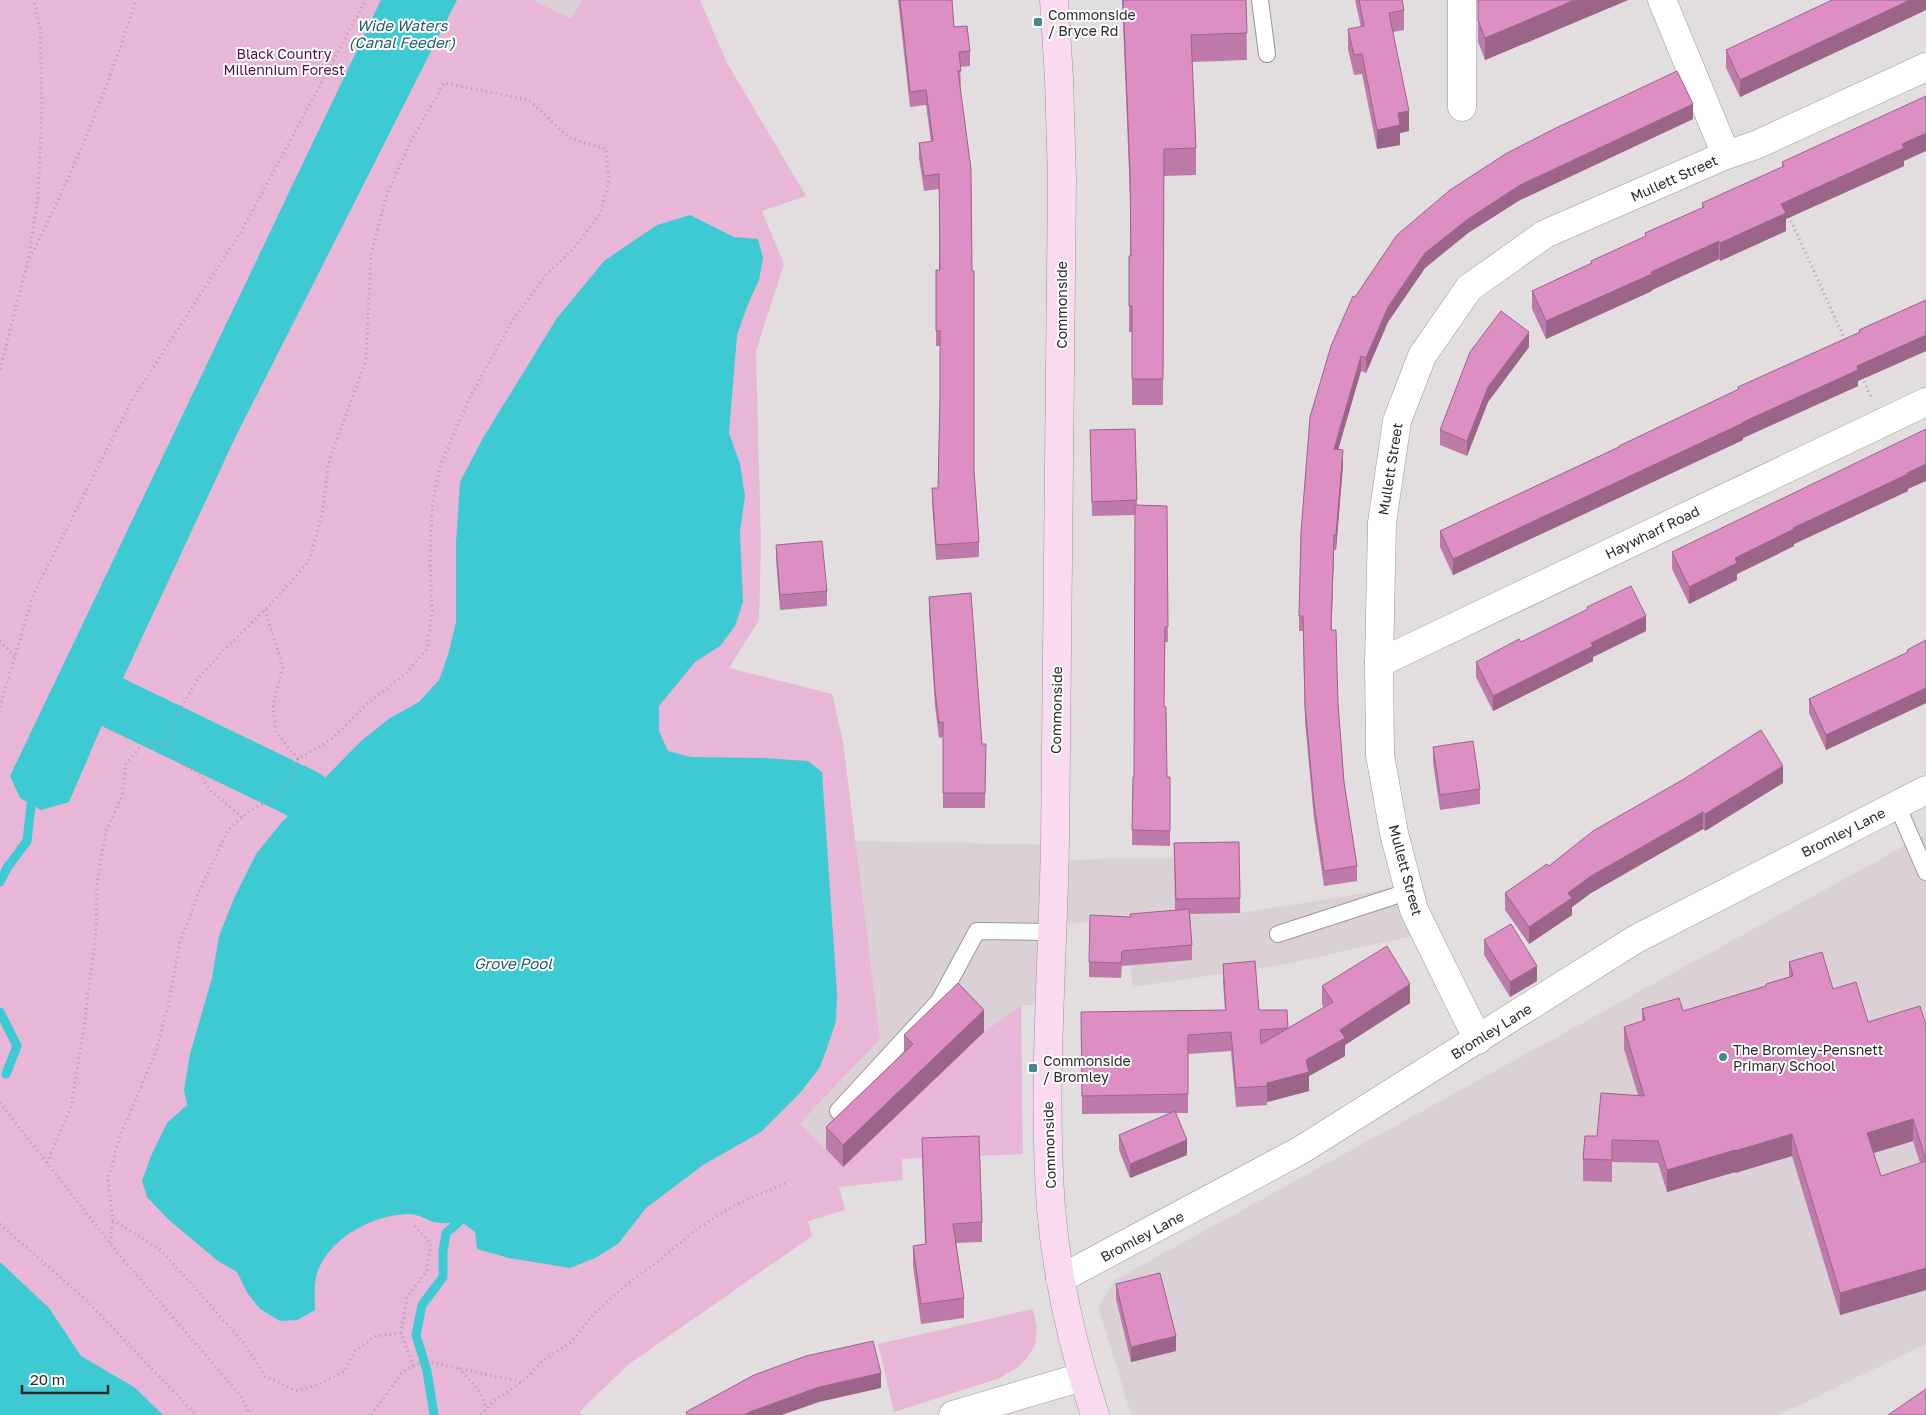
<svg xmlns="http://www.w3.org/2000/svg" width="1926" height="1415" font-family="'Golos Text',sans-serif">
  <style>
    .built { fill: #dad0d6 }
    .green { fill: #e8b6d7 }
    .water { fill: #3dcad2 }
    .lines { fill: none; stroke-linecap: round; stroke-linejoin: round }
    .stream { stroke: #3dcad2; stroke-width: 9 }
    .river { stroke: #3dcad2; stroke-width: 52 }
    .service-casing { stroke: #9b9799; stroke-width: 18 }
    .minor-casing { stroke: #9b9799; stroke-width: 29 }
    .tertiary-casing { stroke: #9b9799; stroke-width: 29 }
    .secondary-casing { stroke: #9b9799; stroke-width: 29 }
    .path { stroke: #a7a3a5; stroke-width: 3; stroke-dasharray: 1 4; stroke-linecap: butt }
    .service { stroke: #fff; stroke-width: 16 }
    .minor { stroke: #fff; stroke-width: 28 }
    .tertiary { stroke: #fff; stroke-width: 28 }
    .secondary { stroke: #fadaf0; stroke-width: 28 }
    .wall { fill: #be7ba9; fill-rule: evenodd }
    .shaded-wall { fill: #9b6489 }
    .building { fill: #dd8fc4; stroke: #9b6489 }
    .poi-dot { fill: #42898e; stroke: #fff; stroke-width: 2 }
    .labels { text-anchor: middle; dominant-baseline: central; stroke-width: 4; stroke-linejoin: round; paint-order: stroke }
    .poi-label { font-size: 14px; fill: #2b292a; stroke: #fff; text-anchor: start }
    .park-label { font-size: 14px; fill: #530d43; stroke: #fff }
    .street-label { font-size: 14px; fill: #2b292a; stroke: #fff }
    .water-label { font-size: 15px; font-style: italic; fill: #265e62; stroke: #fff }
  </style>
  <rect width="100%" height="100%" fill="#e2dee0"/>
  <!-- built -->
  <g class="built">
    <polygon points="533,0 583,0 571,20"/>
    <polygon points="1926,834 1926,1344 1779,1415 1131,1415 1098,1306 1115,1280"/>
    <polygon points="855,841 1055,845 1055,860 1239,857 1241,913 1408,886 1425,933 1282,965 1132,987 1128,920 1053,924 1051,1005 1021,1005 984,1032 843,1167 800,1122 880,1039"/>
  </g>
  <!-- green -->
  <g class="green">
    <polygon points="0,0 533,0 571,19 583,0 700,0 727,63 806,196 762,211 784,264 756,351 761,545 759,620 729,668 832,694 843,742 880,1039 800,1123 843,1167 984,1032 1021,1005 1023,1154 902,1159 903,1180 839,1187 845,1210 808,1221 812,1236 629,1364 580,1411 582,1415 0,1415"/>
    <polygon points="1033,1309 1037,1328 1035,1345 1027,1358 1018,1367 1000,1378 894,1412 878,1344"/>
  </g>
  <!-- water -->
  <g class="water">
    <polygon points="381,0 457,0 234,440 112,702 69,802 41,810 20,798 10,776"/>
    <path d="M 690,215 L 734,237 L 758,239 L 763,258 L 759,280 L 748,304 L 737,335 L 729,433 L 740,464 L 745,496 L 740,532 L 743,602 L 735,626 L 720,646 L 695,662 L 659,706 L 659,731 L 668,751 L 691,757 L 763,758 L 808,761 L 822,772 L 837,993 L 836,1021 L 828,1045 L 820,1067 L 800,1093 L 761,1132 L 703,1165 L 646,1208 L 618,1244 L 595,1258 L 570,1268 L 509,1258 L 477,1249 L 475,1232 L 460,1221 C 454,1222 447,1224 441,1223 C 430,1223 419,1213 408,1214 C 374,1215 333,1236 319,1268 C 313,1281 315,1297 315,1310 L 297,1320 L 280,1321 L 260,1309 L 248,1294 L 237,1272 L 218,1261 L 169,1220 L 147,1197 L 142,1181 L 151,1156 L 167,1123 L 187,1105 L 184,1090 L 190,1054 L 212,978 L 219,936 L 235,896 L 256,854 L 282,822 L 360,742 L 390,718 L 419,702 L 439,680 L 448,655 L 456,622 L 456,543 L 460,482 L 483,438 L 557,318 L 604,261 L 657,225 Z"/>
    <polygon points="0,1262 49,1308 81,1356 134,1387 163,1415 0,1415"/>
  </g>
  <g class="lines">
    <!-- stream -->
    <g class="stream">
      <polyline points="0,882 7,868 27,841 31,805"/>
      <polyline points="0,1012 17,1046 6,1074"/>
      <polyline points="434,1415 427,1371 416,1335 422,1305 443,1277 443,1251 446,1233 460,1221"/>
    </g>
    <!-- river -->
    <polyline class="river" points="112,702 307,796"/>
    <!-- service casing -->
    <g class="service-casing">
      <g id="service">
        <polyline points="1260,0 1267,54"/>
        <polyline points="1897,805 1926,872"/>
        <polyline points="1278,934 1410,891"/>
        <polyline points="838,1111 939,1001 977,931 1052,932"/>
      </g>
    </g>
    <!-- minor casing -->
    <g class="minor-casing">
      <g id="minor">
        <polyline points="1662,0 1726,155"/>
        <polyline points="1462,107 1462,0"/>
        <polyline points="1379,663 1926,402"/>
        <polyline points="1478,1040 1414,910 1394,833 1380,755 1379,663 1382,523 1397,421 1422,356 1469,288 1545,234 1726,155 1756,145 1926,67"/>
        <polyline points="953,1415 1082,1377"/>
      </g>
    </g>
    <!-- tertiary casing -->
    <g class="tertiary-casing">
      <polyline id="tertiary" points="1060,1279 1301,1150 1636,939 1926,790"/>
    </g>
    <!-- secondary casing -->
    <g class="secondary-casing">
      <path id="secondary" d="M 1054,0 L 1059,78 L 1062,180 C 1060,401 1058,621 1055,841 C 1053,963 1042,1086 1051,1208 C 1057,1279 1073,1348 1095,1415"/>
    </g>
    <!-- path -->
    <g class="path">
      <polyline points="1789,216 1846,342"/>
      <path d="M 30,258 C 72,175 108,89 136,0"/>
      <polyline points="0,369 28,261 38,197 42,110 40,28 34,0"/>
      <polyline points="1862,377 1871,397"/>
      <polyline points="265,610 283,667 273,706 276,732 298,759"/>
      <polyline points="0,641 15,657"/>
      <polyline points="0,707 33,595 131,402 242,230 366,0"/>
      <polyline points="242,817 211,791 200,774 180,763 169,744 179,711 197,680 224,650 272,603 309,561 322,515 329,461 366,360 371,254 387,194 411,141 444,83 529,100 569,138 606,149 609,181 600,214 572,250 545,276 512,321 471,395 440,466 432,507 430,560 432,611 427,649 407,672 367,704 333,738 298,759 287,786 271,800 249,811 228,830 202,885 180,942 169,1002 156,1051 120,1136 108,1179 113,1220 162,1251 243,1342 265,1376 296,1391 319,1384 345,1371 355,1351 376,1336 401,1333"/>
      <polyline points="0,1103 121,1257 241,1396 250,1415"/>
      <polyline points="47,1163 71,1107 83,1034 96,933 97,882 106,831 122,796 126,764 145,741 169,744"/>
      <polyline points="0,1224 86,1300 196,1415"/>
      <polyline points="110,1243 113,1220"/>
      <polyline points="413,1366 401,1333 407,1297 427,1271 431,1244 413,1224"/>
      <polyline points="459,1368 481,1393 486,1408"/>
      <polyline points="372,1415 402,1372 424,1361 522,1382"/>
      <polyline points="481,1415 493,1401 522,1382 544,1360 571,1342 594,1314 622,1288 661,1259 698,1228 735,1205 786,1183"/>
    </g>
    <!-- service -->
    <use href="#service" class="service"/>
    <!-- minor -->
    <use href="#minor" class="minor"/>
    <!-- tertiary -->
    <use href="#tertiary" class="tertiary"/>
    <!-- secondary -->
    <use href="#secondary" class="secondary"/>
  </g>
  <!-- wall -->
  <g class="wall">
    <polygon points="898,0 952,0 954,27 970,51 970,66 960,67 961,86 960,86 974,471 979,542 979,557 936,560 932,503 932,488 938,488 940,400 940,346 936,346 936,270 939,270 939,189 924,191 919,158 919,143 931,142 926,105 910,107"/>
    <polygon points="1122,0 1246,0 1247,60 1192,62 1196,148 1196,175 1164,176 1163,405 1132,405 1132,332 1129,332 1129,256 1130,256 1130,197"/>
    <polygon points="1355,0 1402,0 1404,10 1404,30 1393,32 1409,131 1400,133 1400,145 1377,149 1362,74 1354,75 1348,49 1348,29 1361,27"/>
    <polygon points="1478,0 1628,0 1485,60 1478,42"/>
    <polygon points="1926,0 1926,10 1740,97 1726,68 1726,50"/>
    <polygon points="1693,119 1520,200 1468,233 1425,268 1388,322 1366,373 1361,371 1338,449 1343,465 1336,550 1334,550 1331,630 1338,703 1344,782 1357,866 1357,881 1324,886 1314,819 1305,721 1303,631 1299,631 1299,616 1355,297 1397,235"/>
    <polygon points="1904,161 1904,166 1786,219 1786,231 1720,261 1719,259 1652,290 1652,291 1546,339 1532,309 1532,291 1591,263 1591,261 1645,237 1645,233 1702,208 1702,203 1782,167 1782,162"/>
    <polygon points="1926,300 1926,351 1858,381 1858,386 1743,438 1743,440 1453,575 1440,547 1440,531 1619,447 1619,446 1738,390 1738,387 1859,333 1859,330"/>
    <polygon points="1529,347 1488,402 1467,456 1440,445 1440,430"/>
    <polygon points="1135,429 1137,505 1167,506 1168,642 1165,642 1164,707 1167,777 1170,777 1170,846 1132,845 1133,777 1134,777 1135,515 1092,516 1090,430"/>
    <polygon points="1908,489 1908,491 1794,544 1794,546 1737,574 1737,580 1689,604 1672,569 1672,552"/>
    <polygon points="776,545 827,591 827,606 780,610 776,559"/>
    <polygon points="929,597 982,744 986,744 985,808 943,808 943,737 939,738 935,706 929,612"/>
    <polygon points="1587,607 1646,631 1593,657 1593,661 1493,711 1476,677 1476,662 1521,642 1587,610"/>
    <polygon points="1926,640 1926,704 1926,703 1826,750 1809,713 1809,699 1907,653 1907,650"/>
    <polygon points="1433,747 1480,789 1480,804 1440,810 1433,762"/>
    <polygon points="1783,783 1705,831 1703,829 1591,893 1572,907 1572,915 1529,944 1505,910 1505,893 1549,866"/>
    <polygon points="1174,843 1240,898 1240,913 1190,914 1192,945 1192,960 1122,966 1121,978 1089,977 1089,962 1130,917 1175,910"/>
    <polygon points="1484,940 1537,981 1510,997 1484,955"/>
    <path d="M 1789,962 L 1833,989 L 1868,1022 L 1926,1025 L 1926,1290 L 1840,1315 L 1792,1156 L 1735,1173 L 1735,1172 L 1667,1192 L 1658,1163 L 1612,1162 L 1612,1182 L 1583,1181 L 1583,1159 L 1597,1136 L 1638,1095 L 1624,1049 L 1624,1027 L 1642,1021 L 1642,1009 L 1683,1011 L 1766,986 L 1766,984 L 1789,977 ZM 1913,1141 L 1920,1163 L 1881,1176 L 1873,1153 Z"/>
    <polygon points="1223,964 1259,1010 1288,1028 1324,1007 1322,1005 1322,986 1410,1003 1345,1045 1345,1056 1309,1076 1309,1091 1267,1102 1267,1105 1236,1107 1231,1051 1188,1054 1188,1113 1176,1113 1187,1155 1130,1178 1119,1150 1119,1135 1171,1113 1082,1114 1081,1012 1225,1010 1223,982"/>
    <polygon points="984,1032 843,1167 826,1149 826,1127 904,1052 904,1035"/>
    <polygon points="922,1138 982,1222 982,1242 956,1243 964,1298 964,1318 921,1324 913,1266 913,1246 925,1244 922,1158"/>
    <polygon points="1116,1284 1176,1351 1131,1362 1116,1299"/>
  </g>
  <!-- shaded-wall -->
  <g class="shaded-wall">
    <polygon points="1575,0 1628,0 1485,60 1485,38"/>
    <polygon points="1910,0 1926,0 1926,10 1740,97 1740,80"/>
    <polygon points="1693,104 1693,119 1520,200 1468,233 1425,268 1388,322 1366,373 1366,358 1388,307 1425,253 1468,219 1520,185"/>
    <polygon points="1409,111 1409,131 1400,133 1400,145 1377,149 1377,130 1398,113"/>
    <polygon points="1926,133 1926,151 1904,161 1904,166 1786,219 1786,231 1720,261 1720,243 1781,204 1902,144"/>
    <polygon points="1719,241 1719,259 1652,290 1652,291 1546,339 1546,321"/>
    <polygon points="1529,332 1529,347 1488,402 1467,456 1467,441 1488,387"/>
    <polygon points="1926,335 1926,351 1858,381 1858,386 1743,438 1743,440 1453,575 1453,559 1743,422 1857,366"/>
    <polygon points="1361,356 1361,371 1334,464 1334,449"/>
    <polygon points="1343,450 1343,465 1336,550 1336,535"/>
    <polygon points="1926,464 1926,481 1908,489 1908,491 1794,544 1794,546 1737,574 1737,580 1689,604 1689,587 1735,558 1793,528"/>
    <polygon points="1334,535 1334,550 1331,645 1331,630"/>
    <polygon points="1646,616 1646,631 1593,657 1593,661 1493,711 1493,696 1591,643"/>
    <polygon points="1926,688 1926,703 1826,750 1826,735"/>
    <polygon points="1783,766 1783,783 1705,831 1705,814"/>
    <polygon points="1703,812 1703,829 1591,893 1572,907 1572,915 1529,944 1529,927 1568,893 1591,876"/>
    <polygon points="1537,966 1537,981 1510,997 1510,982"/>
    <polygon points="1410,984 1410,1003 1345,1045 1345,1056 1309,1076 1309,1091 1267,1102 1267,1083 1306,1060 1340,1030"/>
    <polygon points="984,1010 984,1032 843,1167 843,1145"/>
    <polygon points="1913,1119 1913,1141 1867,1155 1867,1133"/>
    <polygon points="1792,1134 1792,1156 1735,1173 1735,1151"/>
    <polygon points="1187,1140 1187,1155 1130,1178 1130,1164"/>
    <polygon points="1735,1150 1735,1172 1667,1192 1667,1170"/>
    <polygon points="1926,1268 1926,1290 1840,1315 1840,1293"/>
    <polygon points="1176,1336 1176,1351 1131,1362 1131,1347"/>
    <polygon points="881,1373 881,1388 819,1402 782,1415 744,1415 752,1411 819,1387"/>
  </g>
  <!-- building -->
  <g class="building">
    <polygon points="900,0 952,0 954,27 967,26 970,51 959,52 961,71 958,71 971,169 972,271 974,271 974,470 979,542 936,545 932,488 938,488 940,397 940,331 936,331 936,270 940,270 939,174 924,176 919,143 933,141 926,90 910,92"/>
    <polygon points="1123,0 1246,0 1247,33 1191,35 1196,148 1164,149 1163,379 1132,379 1132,306 1129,306 1129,256 1131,256 1130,171"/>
    <polygon points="1359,0 1402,0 1404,10 1389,13 1409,111 1398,113 1400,125 1377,130 1362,54 1354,55 1348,29 1364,26"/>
    <polygon points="1478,0 1575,0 1485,38 1478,20"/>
    <polygon points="1832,0 1910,0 1740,80 1726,50"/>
    <polygon points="1677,71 1693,104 1520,185 1468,219 1425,253 1388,307 1366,358 1361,356 1334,449 1343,450 1336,535 1334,535 1331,630 1336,630 1338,703 1344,782 1357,866 1324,871 1314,804 1305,706 1303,616 1299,616 1301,532 1310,417 1331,346 1353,296 1355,297 1397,235 1450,190 1507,153 1556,128"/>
    <polygon points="1926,96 1926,133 1902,144 1904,148 1781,204 1786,213 1720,243 1719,241 1651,272 1652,274 1546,321 1532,291 1592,263 1591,261 1646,236 1645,233 1704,207 1702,203 1784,166 1782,162"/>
    <polygon points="1926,300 1926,335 1857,366 1858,370 1743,422 1743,423 1453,559 1440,531 1619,447 1619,446 1739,389 1738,387 1860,332 1859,330"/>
    <polygon points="1501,311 1529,332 1488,387 1467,441 1440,430 1470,352"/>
    <polygon points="1135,429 1137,500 1092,502 1090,430"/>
    <polygon points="1926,429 1926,464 1907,473 1908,474 1793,528 1794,529 1735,558 1737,563 1689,587 1672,552"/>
    <polygon points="1135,505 1167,506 1168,627 1165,627 1164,707 1166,707 1167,777 1170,777 1170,831 1132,830 1133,777 1134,777"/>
    <polygon points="822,541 827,591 780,595 776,545"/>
    <polygon points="1631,586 1646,616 1591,643 1593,646 1493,696 1476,662 1519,639 1521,642 1588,609 1587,607"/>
    <polygon points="971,593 982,744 986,744 985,793 943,793 943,722 939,723 935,691 929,597"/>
    <polygon points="1926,640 1926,689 1926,688 1826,735 1809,699 1908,652 1907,650"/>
    <polygon points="1761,730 1783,766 1705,814 1703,812 1591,876 1568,893 1572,898 1529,927 1505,893 1547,864 1549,866 1593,831 1684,779"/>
    <polygon points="1473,741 1480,789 1440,795 1433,747"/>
    <polygon points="1239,842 1240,898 1176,899 1174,843"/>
    <polygon points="1189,909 1192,945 1122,951 1121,963 1089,962 1090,915 1131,917 1130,914"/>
    <polygon points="1511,924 1537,966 1510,982 1484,940"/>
    <polygon points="1387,946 1410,984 1340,1030 1345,1038 1306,1060 1309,1072 1267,1083 1267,1086 1236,1088 1231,1032 1188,1035 1188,1094 1082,1096 1081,1012 1226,1010 1223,964 1255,961 1259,1010 1287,1010 1288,1028 1260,1030 1261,1044 1333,1002 1322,986"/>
    <polygon points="1822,952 1833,989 1856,982 1868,1022 1920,1006 1926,1025 1926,1160 1913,1119 1867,1133 1881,1176 1926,1161 1926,1268 1840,1293 1792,1134 1735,1151 1735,1150 1667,1170 1658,1141 1612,1140 1612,1160 1583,1159 1585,1136 1597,1136 1601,1093 1644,1096 1624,1027 1645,1020 1642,1009 1679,998 1683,1011 1766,986 1766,984 1793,976 1789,962"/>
    <polygon points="958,983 984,1010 843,1145 826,1127 913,1044 904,1035"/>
    <polygon points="1175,1111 1187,1140 1130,1164 1119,1135"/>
    <polygon points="979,1136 982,1222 953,1224 964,1298 921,1304 913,1246 926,1244 922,1138"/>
    <polygon points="1160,1273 1176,1336 1131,1347 1116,1284"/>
    <polygon points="873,1341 881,1373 819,1387 752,1411 744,1415 687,1415 686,1412 754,1375 806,1356"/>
    <polygon points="1926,1389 1926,1415 1888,1415"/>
  </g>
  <!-- markers -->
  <g class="poi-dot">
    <rect x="1033" y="17" width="10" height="10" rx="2.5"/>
    <circle cx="1723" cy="1057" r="5"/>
    <rect x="1028" y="1063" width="10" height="10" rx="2.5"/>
  </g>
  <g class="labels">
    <!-- poi labels -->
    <g class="poi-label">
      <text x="1048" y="14">Commonside<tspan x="1048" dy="16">/ Bryce Rd</tspan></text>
      <text x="1733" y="1049">The Bromley-Pensnett<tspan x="1733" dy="16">Primary School</tspan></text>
      <text x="1043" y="1060">Commonside<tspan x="1043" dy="16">/ Bromley</tspan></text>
    </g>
    <!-- park labels -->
    <g class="park-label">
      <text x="284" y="53">Black Country<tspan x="284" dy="16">Millennium Forest</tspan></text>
    </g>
    <!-- street labels -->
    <g class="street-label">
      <text transform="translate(1674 178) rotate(-24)">Mullett Street</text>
      <text transform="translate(1061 305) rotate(-90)">Commonside</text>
      <text transform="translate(1390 469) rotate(-81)">Mullett Street</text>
      <text transform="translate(1652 532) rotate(-26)">Haywharf Road</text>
      <text transform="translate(1056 710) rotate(-89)">Commonside</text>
      <text transform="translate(1843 832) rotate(-27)">Bromley Lane</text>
      <text transform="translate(1406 870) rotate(75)">Mullett Street</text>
      <text transform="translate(1491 1031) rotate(-32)">Bromley Lane</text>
      <text transform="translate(1049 1145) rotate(-92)">Commonside</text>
      <text transform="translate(1142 1236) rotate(-28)">Bromley Lane</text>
    </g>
    <!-- water labels -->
    <g class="water-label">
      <text x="402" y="25">Wide Waters<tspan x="402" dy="17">(Canal Feeder)</tspan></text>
      <text x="513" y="963">Grove Pool</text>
    </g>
  </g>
  <!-- scale -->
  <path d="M22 1385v8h86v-8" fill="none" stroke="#2b292a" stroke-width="2.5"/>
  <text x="30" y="1385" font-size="15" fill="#2b292a" stroke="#ffffff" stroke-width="4" paint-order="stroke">20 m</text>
</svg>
